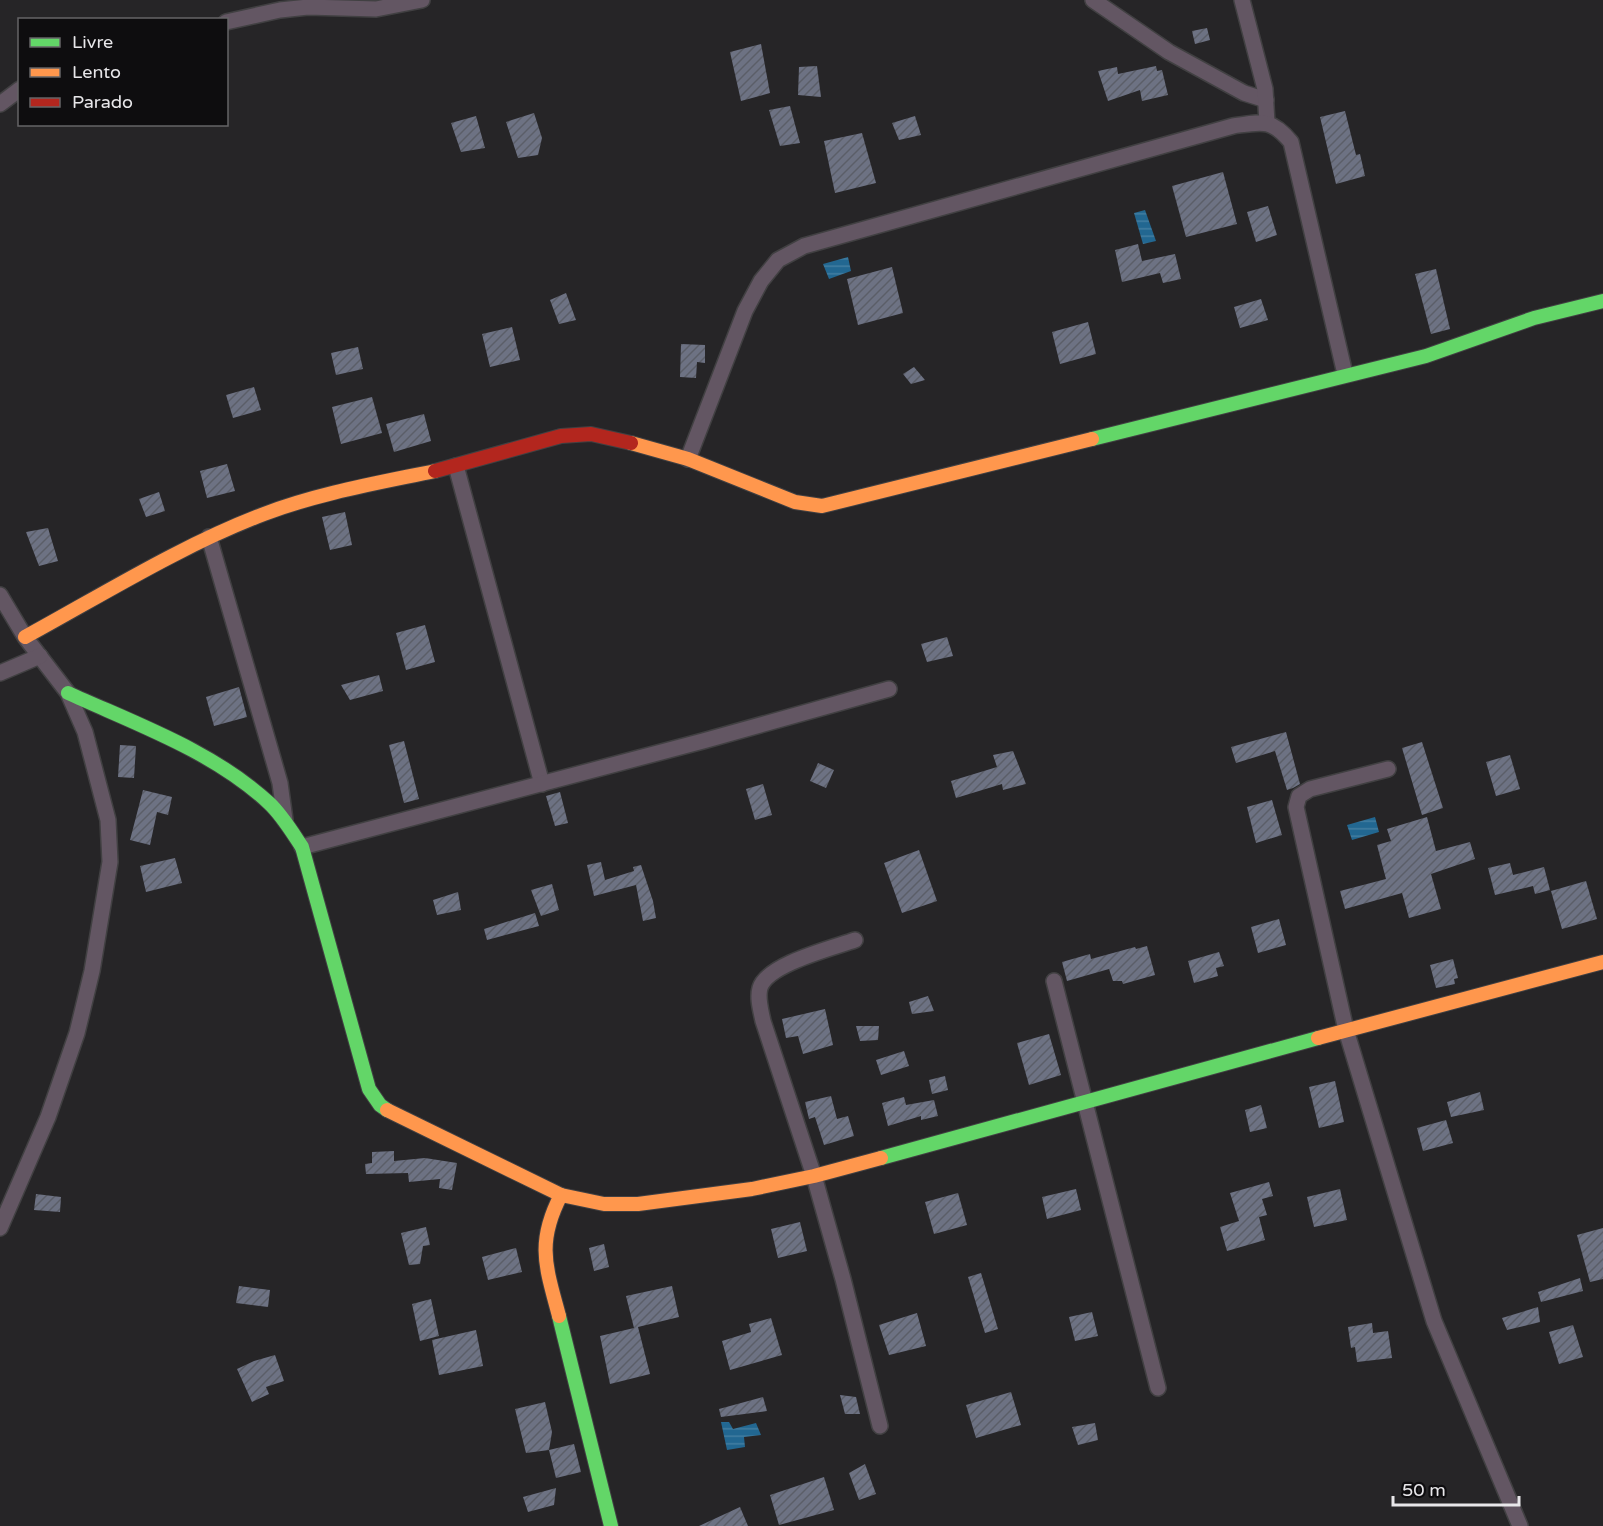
<svg xmlns="http://www.w3.org/2000/svg" width="1603" height="1526" font-family="'Varela Round',sans-serif">
  <style>
    .water { fill: url(#water-rules) }
    .building { fill: url(#building-hatch) }
    .lines { fill: none; stroke-linecap: round; stroke-linejoin: round }
    .street-casing { stroke: #414042; stroke-width: 18 }
    .fast-casing { stroke: #414042; stroke-width: 16 }
    .slow-casing { stroke: #414042; stroke-width: 16 }
    .jam-casing { stroke: #414042; stroke-width: 16 }
    .street { stroke: #635663; stroke-width: 15 }
    .fast { stroke: #63d668; stroke-width: 14 }
    .slow { stroke: #ff974d; stroke-width: 14 }
    .jam { stroke: #b3261e; stroke-width: 14 }
  </style>
  <defs>
    <pattern id="water-rules" width="6" height="5" patternUnits="userSpaceOnUse" patternTransform="scale(1.5)"><rect width="6" height="5" fill="#226791"/><path d="M0 2.5h6" fill="none" stroke="#427da1"/></pattern>
    <pattern id="building-hatch" width="6" height="6" patternUnits="userSpaceOnUse" patternTransform="scale(1.5)"><rect width="6" height="6" fill="#6d7283"/><path d="M-1 1l2-2M0 6l6-6M5 7l2-2" fill="none" stroke="#5b5e68"/></pattern>
  </defs>
  <rect width="100%" height="100%" fill="#262527"/>
  <!-- water -->
  <g class="water">
    <polygon points="1145,210 1156,241 1143,244 1134,213"/>
    <polygon points="848,257 851,271 829,279 823,264"/>
    <polygon points="1375,817 1379,832 1352,840 1347,825"/>
    <polygon points="721,1422 729,1422 733,1429 756,1423 761,1435 744,1437 745,1447 727,1450"/>
  </g>
  <!-- building -->
  <g class="building">
    <polygon points="1207,28 1210,40 1195,44 1192,31"/>
    <polygon points="761,44 770,93 741,101 730,52"/>
    <polygon points="817,66 821,97 798,95 799,67"/>
    <polygon points="1156,66 1157,71 1162,70 1168,95 1142,101 1140,90 1108,101 1098,71 1117,67 1118,74"/>
    <polygon points="790,106 800,143 780,146 769,110"/>
    <polygon points="1345,111 1356,155 1360,154 1365,176 1336,184 1320,117"/>
    <polygon points="534,113 542,138 538,155 518,158 506,122"/>
    <polygon points="476,116 485,148 461,152 451,123"/>
    <polygon points="915,116 921,135 899,140 892,123"/>
    <polygon points="862,133 876,183 835,193 824,141"/>
    <polygon points="1223,172 1237,224 1186,237 1172,186"/>
    <polygon points="1268,206 1277,235 1256,242 1247,212"/>
    <polygon points="1138,244 1142,261 1175,254 1181,279 1163,283 1160,273 1122,282 1115,250"/>
    <polygon points="892,267 903,313 858,325 847,279"/>
    <polygon points="1436,269 1450,329 1431,334 1415,274"/>
    <polygon points="566,293 576,320 559,324 550,300"/>
    <polygon points="1261,299 1268,320 1240,328 1234,307"/>
    <polygon points="1088,322 1096,354 1060,364 1052,332"/>
    <polygon points="512,327 520,360 490,367 482,334"/>
    <polygon points="681,344 705,345 705,363 697,362 696,378 680,377"/>
    <polygon points="358,347 363,369 336,375 331,353"/>
    <polygon points="914,367 925,380 911,384 903,374"/>
    <polygon points="254,387 261,410 233,418 226,395"/>
    <polygon points="372,397 382,433 341,444 332,407"/>
    <polygon points="424,414 431,441 394,452 386,424"/>
    <polygon points="227,464 235,491 207,498 200,471"/>
    <polygon points="159,492 165,511 146,517 139,499"/>
    <polygon points="345,512 352,545 330,550 322,517"/>
    <polygon points="48,528 58,561 39,566 26,532"/>
    <polygon points="425,625 435,662 406,670 396,633"/>
    <polygon points="947,637 953,656 927,662 921,644"/>
    <polygon points="379,675 383,691 350,700 341,685"/>
    <polygon points="239,687 247,717 214,726 206,697"/>
    <polygon points="1286,732 1300,784 1293,788 1287,790 1275,751 1236,763 1231,747"/>
    <polygon points="404,741 419,799 404,803 389,745"/>
    <polygon points="1422,742 1443,808 1422,815 1402,748"/>
    <polygon points="120,745 136,746 134,778 118,777"/>
    <polygon points="1013,751 1026,784 1003,790 1002,784 956,798 951,781 997,767 993,755"/>
    <polygon points="1510,755 1520,789 1496,796 1486,762"/>
    <polygon points="818,763 834,770 826,788 810,781"/>
    <polygon points="763,784 772,815 755,820 746,789"/>
    <polygon points="143,790 172,797 168,815 157,812 150,845 130,840"/>
    <polygon points="560,792 568,823 555,826 546,796"/>
    <polygon points="1272,800 1282,835 1256,843 1247,807"/>
    <polygon points="1427,817 1436,851 1470,842 1475,859 1431,874 1441,909 1409,918 1402,893 1345,909 1340,891 1386,879 1377,845 1391,841 1387,829"/>
    <polygon points="919,850 937,901 902,913 884,863"/>
    <polygon points="175,858 182,883 146,892 140,866"/>
    <polygon points="601,862 605,880 634,871 633,867 641,865 653,901 656,918 643,921 636,885 594,896 587,865"/>
    <polygon points="1510,863 1513,875 1544,867 1550,890 1535,894 1533,886 1495,895 1488,868"/>
    <polygon points="1586,881 1597,919 1562,929 1551,891"/>
    <polygon points="552,884 559,910 541,916 531,890"/>
    <polygon points="458,892 461,910 437,915 433,900"/>
    <polygon points="535,913 539,926 487,940 484,929"/>
    <polygon points="1279,919 1286,945 1258,953 1251,927"/>
    <polygon points="1147,946 1155,975 1123,984 1122,981 1113,981 1109,969 1067,981 1062,962 1090,954 1091,959 1135,947 1136,949"/>
    <polygon points="1219,952 1224,966 1216,968 1218,976 1194,983 1188,961"/>
    <polygon points="1453,959 1458,978 1454,979 1455,984 1436,988 1430,965"/>
    <polygon points="928,996 934,1011 912,1014 909,1002"/>
    <polygon points="825,1009 833,1045 803,1054 798,1036 786,1038 782,1019"/>
    <polygon points="856,1026 879,1026 878,1040 860,1041"/>
    <polygon points="1049,1034 1061,1075 1029,1085 1017,1043"/>
    <polygon points="904,1051 909,1066 881,1075 876,1060"/>
    <polygon points="945,1076 948,1090 932,1094 929,1080"/>
    <polygon points="1335,1081 1344,1122 1319,1128 1309,1087"/>
    <polygon points="1480,1092 1484,1110 1451,1117 1447,1102"/>
    <polygon points="831,1096 837,1119 848,1116 854,1136 824,1145 815,1117 809,1119 805,1102"/>
    <polygon points="904,1097 906,1105 934,1100 938,1116 921,1120 921,1116 888,1126 882,1103"/>
    <polygon points="1261,1105 1267,1128 1250,1132 1245,1110"/>
    <polygon points="1446,1120 1453,1143 1423,1151 1417,1128"/>
    <polygon points="394,1151 394,1161 425,1158 457,1163 452,1190 439,1188 440,1179 409,1182 408,1173 366,1174 365,1164 372,1163 372,1152"/>
    <polygon points="1269,1182 1273,1196 1262,1199 1267,1215 1259,1217 1265,1240 1227,1251 1220,1227 1239,1221 1230,1193"/>
    <polygon points="1076,1189 1081,1210 1047,1219 1042,1197"/>
    <polygon points="1340,1189 1347,1220 1314,1227 1307,1197"/>
    <polygon points="958,1193 967,1225 934,1234 925,1202"/>
    <polygon points="36,1194 61,1197 60,1212 34,1210"/>
    <polygon points="800,1222 807,1251 778,1258 771,1229"/>
    <polygon points="426,1227 430,1245 423,1246 420,1264 409,1265 401,1233"/>
    <polygon points="1603,1228 1603,1279 1590,1282 1577,1235"/>
    <polygon points="604,1244 609,1267 594,1271 589,1248"/>
    <polygon points="516,1248 522,1272 488,1280 482,1257"/>
    <polygon points="981,1273 998,1329 985,1333 968,1277"/>
    <polygon points="1580,1278 1583,1291 1541,1302 1538,1292"/>
    <polygon points="239,1286 270,1290 268,1307 236,1303"/>
    <polygon points="672,1286 679,1317 638,1327 650,1374 610,1384 600,1336 634,1328 626,1296"/>
    <polygon points="431,1299 439,1336 420,1341 412,1304"/>
    <polygon points="1538,1307 1540,1322 1507,1330 1502,1318"/>
    <polygon points="1092,1312 1098,1336 1075,1341 1069,1317"/>
    <polygon points="917,1313 926,1346 889,1355 879,1325"/>
    <polygon points="771,1318 782,1355 730,1370 722,1341 751,1332 749,1324"/>
    <polygon points="1372,1323 1373,1333 1388,1331 1392,1358 1357,1362 1355,1347 1351,1348 1348,1327"/>
    <polygon points="1573,1325 1583,1357 1559,1364 1549,1332"/>
    <polygon points="476,1330 483,1366 439,1375 432,1340"/>
    <polygon points="275,1355 284,1381 266,1387 269,1394 252,1402 237,1369 254,1361"/>
    <polygon points="1011,1392 1021,1425 976,1438 966,1405"/>
    <polygon points="840,1395 856,1397 860,1414 845,1414"/>
    <polygon points="763,1397 767,1411 721,1417 719,1409"/>
    <polygon points="545,1402 552,1432 549,1450 526,1453 515,1409"/>
    <polygon points="1095,1423 1098,1440 1078,1445 1072,1427"/>
    <polygon points="574,1444 581,1472 556,1478 549,1450"/>
    <polygon points="865,1464 876,1494 859,1500 849,1473"/>
    <polygon points="824,1477 834,1510 779,1525 770,1495"/>
    <polygon points="556,1488 554,1505 528,1512 523,1497"/>
    <polygon points="740,1507 748,1526 699,1526"/>
  </g>
  <g class="lines">
    <!-- street casing -->
    <g class="street-casing">
      <g id="street">
        <polyline points="1093,0 1169,52 1244,93 1266,100"/>
        <polyline points="1242,0 1265,89 1267,123"/>
        <polyline points="226,22 280,10 308,7 376,9 422,0"/>
        <polyline points="0,104 20,89"/>
        <path d="M 688,459 L 745,311 L 761,281 L 778,260 L 804,246 L 1233,126 C 1262,122 1271,118 1291,142 L 1345,374"/>
        <polyline points="456,466 542,784"/>
        <polyline points="209,537 280,783 285,820"/>
        <polyline points="0,595 25,637 68,693 85,732 108,820 110,862 92,971 77,1033 48,1117 0,1228"/>
        <polyline points="0,673 40,656"/>
        <polyline points="1388,769 1310,789 1299,796 1296,807 1346,1030 1434,1321 1520,1526"/>
        <polyline points="302,847 703,741 889,689"/>
        <path d="M 855,940 C 833,948 767,964 760,988 C 757,998 761,1011 763,1021 L 814,1176 L 843,1279 L 880,1426"/>
        <polyline points="1054,981 1158,1388"/>
      </g>
    </g>
    <!-- fast casing -->
    <g class="fast-casing">
      <g id="fast">
        <polyline points="1092,439 1426,356 1534,318 1603,301"/>
        <path d="M 68,693 C 136,724 213,751 269,803 C 282,815 292,832 302,847 L 369,1089 L 380,1105 L 387,1110"/>
        <polyline points="881,1158 1318,1038"/>
        <polyline points="559,1316 611,1526"/>
      </g>
    </g>
    <!-- slow casing -->
    <g class="slow-casing">
      <g id="slow">
        <polyline points="631,443 688,459 795,502 822,506 1092,439"/>
        <path d="M 25,637 C 102,595 182,545 264,514 C 319,493 378,483 435,471"/>
        <polyline points="1318,1038 1603,962"/>
        <path d="M 387,1110 L 561,1195 C 536,1243 546,1267 559,1316"/>
        <polyline points="561,1195 604,1204 638,1204 752,1189 814,1176 881,1158"/>
      </g>
    </g>
    <!-- jam casing -->
    <g class="jam-casing">
      <polyline id="jam" points="435,471 561,436 591,434 631,443"/>
    </g>
    <!-- street -->
    <use href="#street" class="street"/>
    <!-- fast -->
    <use href="#fast" class="fast"/>
    <!-- slow -->
    <use href="#slow" class="slow"/>
    <!-- jam -->
    <use href="#jam" class="jam"/>
  </g>
  <!-- legend -->
  <rect x="18" y="18" width="210" height="108" fill="#0e0d0f" stroke="#656467" stroke-width="1.5"/>
  <rect x="30" y="38" width="30" height="9" fill="#63d668" stroke="#656467" stroke-width="1.5"/>
  <text x="72" y="48" font-size="18" fill="#e8e7ea">Livre</text>
  <rect x="30" y="68" width="30" height="9" fill="#ff974d" stroke="#656467" stroke-width="1.5"/>
  <text x="72" y="78" font-size="18" fill="#e8e7ea">Lento</text>
  <rect x="30" y="98" width="30" height="9" fill="#b3261e" stroke="#656467" stroke-width="1.5"/>
  <text x="72" y="108" font-size="18" fill="#e8e7ea">Parado</text>
  <!-- scale -->
  <path d="M1393 1496v9h126v-9" fill="none" stroke="#e8e7ea" stroke-width="3"/>
  <text x="1402" y="1496" font-size="18" fill="#e8e7ea" stroke="#0e0d0f" stroke-width="4.5" paint-order="stroke">50 m</text>
</svg>
